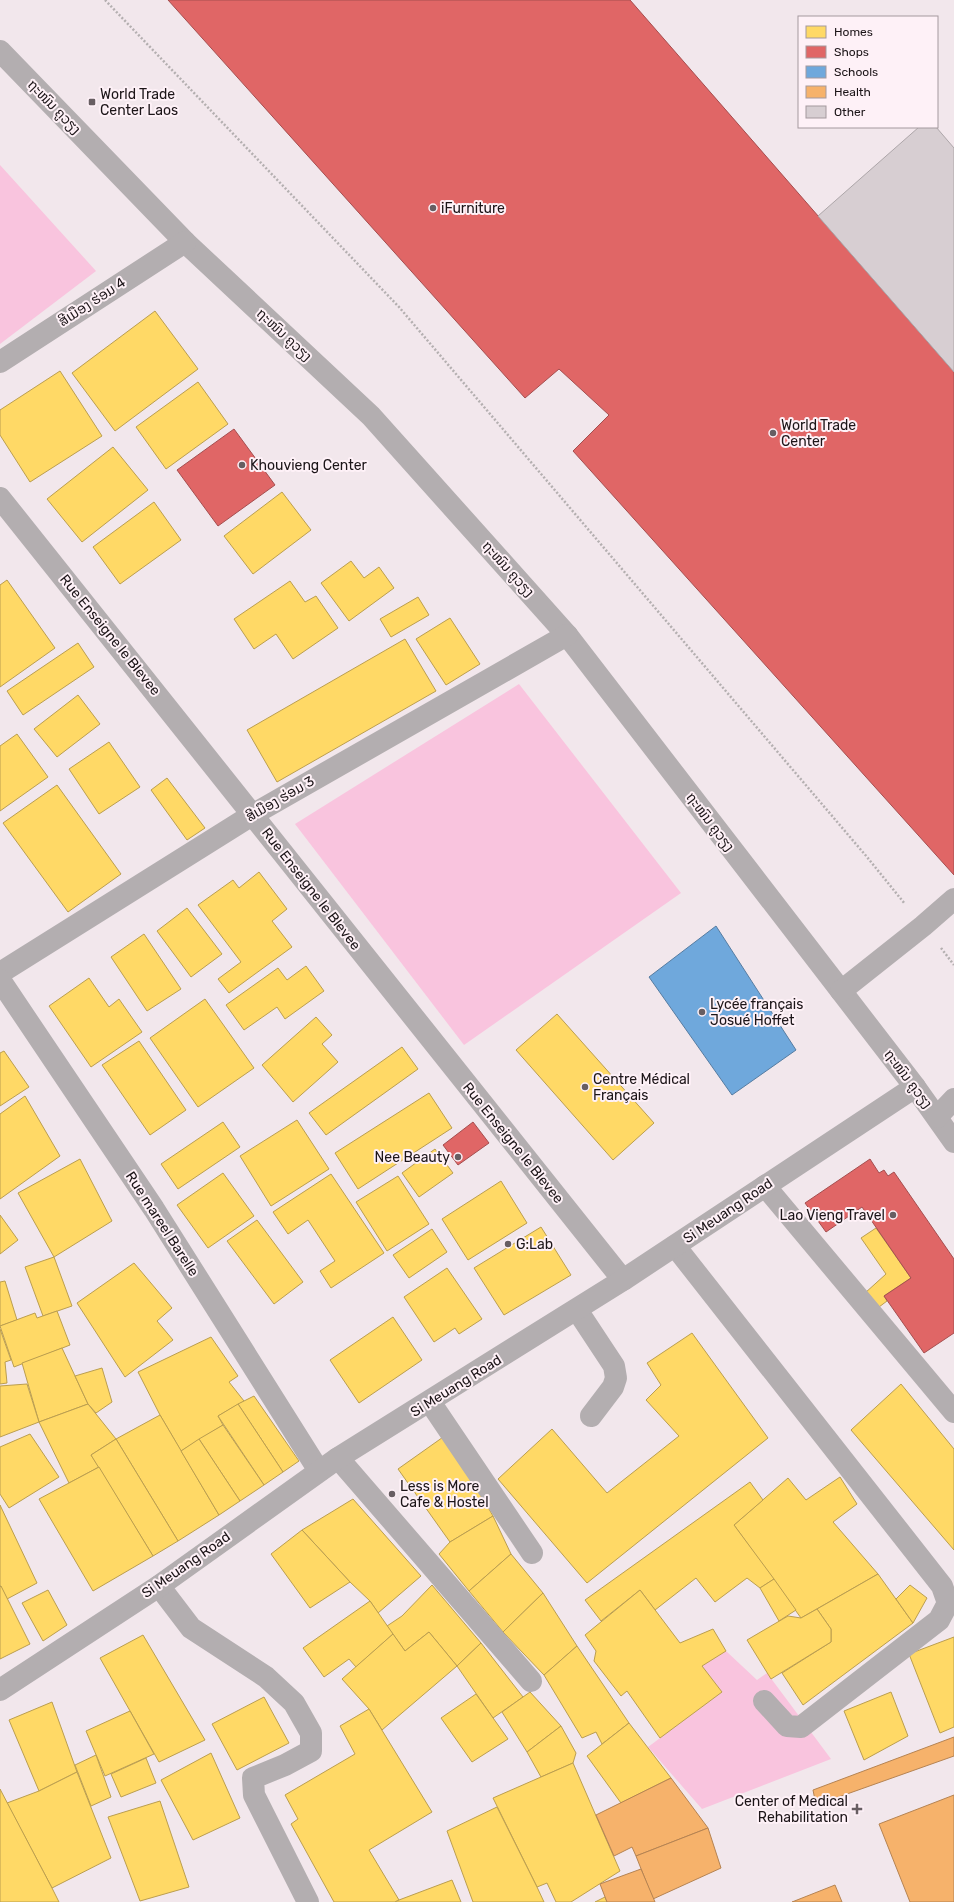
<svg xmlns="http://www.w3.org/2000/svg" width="954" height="1902" font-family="Rubik,'Noto Sans Lao',sans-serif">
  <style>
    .green { fill: #f9c4de }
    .homes { fill: #ffd966; stroke: #bb9e4f }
    .shops { fill: #e06666; stroke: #a54e4f }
    .schools { fill: #6fa8dc; stroke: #567ca1 }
    .health { fill: #f6b26b; stroke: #b58352 }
    .building { fill: #d7ced2; stroke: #ada6a9 }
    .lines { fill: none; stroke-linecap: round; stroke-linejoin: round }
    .path { stroke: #b4afb0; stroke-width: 2.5; stroke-dasharray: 2 2; stroke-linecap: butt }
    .minor { stroke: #b3aeb0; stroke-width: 22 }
    .poi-dot { fill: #675e62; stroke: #fef1f7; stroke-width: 1.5 }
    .labels { text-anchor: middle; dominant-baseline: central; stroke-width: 4; stroke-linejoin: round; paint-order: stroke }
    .poi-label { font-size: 14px; fill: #1c1518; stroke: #fef1f7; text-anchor: start }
    .street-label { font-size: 14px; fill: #1c1518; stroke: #fef1f7 }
  </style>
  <rect width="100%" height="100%" fill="#f2e7ec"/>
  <!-- green -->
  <g class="green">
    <polygon points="0,165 96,271 0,344"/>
    <polygon points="519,684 681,893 464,1045 295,824"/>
    <polygon points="726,1651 757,1680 767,1673 831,1759 702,1809 648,1747 722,1692 702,1666"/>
  </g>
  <!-- homes -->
  <g class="homes">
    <polygon points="155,311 198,369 115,431 72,373"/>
    <polygon points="60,371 102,436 30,482 0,435 0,410"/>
    <polygon points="198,382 228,424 166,469 136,427"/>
    <polygon points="113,447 148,490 82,542 47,499"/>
    <polygon points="282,492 311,530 253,574 224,536"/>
    <polygon points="154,502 181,540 120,584 93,547"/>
    <polygon points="351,561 364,578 379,567 394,588 349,621 321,583"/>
    <polygon points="7,580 55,648 0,687 0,585"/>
    <polygon points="290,581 305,602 316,596 338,628 293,659 276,634 254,649 234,619"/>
    <polygon points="418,597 429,615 391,637 380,619"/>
    <polygon points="450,618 480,664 446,685 416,639"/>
    <polygon points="405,639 436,691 277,782 247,730"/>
    <polygon points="78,643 94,667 23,715 7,691"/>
    <polygon points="78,695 100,724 57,757 34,729"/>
    <polygon points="17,734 48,777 0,811 0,746"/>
    <polygon points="109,742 140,787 99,814 69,769"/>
    <polygon points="167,778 205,828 187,840 151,790"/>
    <polygon points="57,785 121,874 68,912 3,823"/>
    <polygon points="259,872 287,909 272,921 292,947 229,993 218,979 241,962 198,905 233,880 239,888"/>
    <polygon points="187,908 222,954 191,977 157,931"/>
    <polygon points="144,934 181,989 147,1011 111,957"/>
    <polygon points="306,966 324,991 285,1019 277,1007 244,1030 226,1005 278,968 287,980"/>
    <polygon points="89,978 109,1007 119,999 142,1032 91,1067 49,1006"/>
    <polygon points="205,999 254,1068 198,1107 150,1038"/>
    <polygon points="557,1014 654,1123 613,1160 516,1050"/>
    <polygon points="316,1017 332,1035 322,1044 338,1062 293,1102 262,1065"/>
    <polygon points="139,1041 186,1110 150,1135 102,1065"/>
    <polygon points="402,1047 418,1069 326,1135 309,1113"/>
    <polygon points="4,1051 29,1087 0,1106 0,1053"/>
    <polygon points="429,1093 452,1128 358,1189 335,1153"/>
    <polygon points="25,1096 60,1156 0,1199 0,1114"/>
    <polygon points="297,1120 329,1169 271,1206 240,1156"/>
    <polygon points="223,1122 240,1147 178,1189 161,1164"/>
    <polygon points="435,1149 453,1173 419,1197 402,1173"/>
    <polygon points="80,1159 112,1221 54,1257 18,1193"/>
    <polygon points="223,1173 254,1216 208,1248 177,1205"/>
    <polygon points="331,1174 384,1253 331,1288 320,1271 335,1261 308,1220 288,1234 273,1212"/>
    <polygon points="398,1176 429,1224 387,1251 356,1202"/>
    <polygon points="501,1181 527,1223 468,1260 442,1219"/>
    <polygon points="0,1215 18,1240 0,1254"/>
    <polygon points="257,1220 303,1282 274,1304 227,1241"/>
    <polygon points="541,1227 571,1275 504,1315 474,1268"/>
    <polygon points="876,1228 911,1278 884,1296 887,1301 879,1307 865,1293 886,1274 861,1238"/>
    <polygon points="432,1229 447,1252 409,1278 393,1255"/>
    <polygon points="54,1257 72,1306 43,1316 25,1267"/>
    <polygon points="134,1263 172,1308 157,1321 173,1340 125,1377 77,1303"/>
    <polygon points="447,1268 482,1319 459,1334 455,1328 434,1342 404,1297"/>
    <polygon points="5,1281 17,1320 0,1326 0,1282"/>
    <polygon points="57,1311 70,1345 14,1367 0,1326 35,1313 37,1318"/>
    <polygon points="393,1317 422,1360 359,1403 330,1360"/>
    <polygon points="0,1329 11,1360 5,1362 7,1383 0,1384"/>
    <polygon points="692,1333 768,1438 587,1583 498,1479 552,1429 607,1493 679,1436 646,1400 661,1385 647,1363"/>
    <polygon points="211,1337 238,1376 229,1382 244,1401 218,1416 223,1425 181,1451 160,1415 138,1372"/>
    <polygon points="62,1348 88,1404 39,1422 22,1363"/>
    <polygon points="102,1368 112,1402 96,1413 88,1404 75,1376"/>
    <polygon points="27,1384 39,1422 0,1437 0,1386"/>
    <polygon points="901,1384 954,1449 954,1550 851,1430"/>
    <polygon points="254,1396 299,1461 283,1472 238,1404"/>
    <polygon points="88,1404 116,1439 91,1455 99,1467 69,1483 39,1422"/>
    <polygon points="238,1404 283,1472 264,1485 218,1416"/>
    <polygon points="160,1415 219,1515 178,1541 116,1439"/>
    <polygon points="223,1425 264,1485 240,1501 199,1439"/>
    <polygon points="30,1434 59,1477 9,1508 0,1494 0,1447"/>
    <polygon points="446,1435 493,1516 450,1542 398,1469"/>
    <polygon points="116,1439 178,1541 153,1556 91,1455"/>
    <polygon points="199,1439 240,1501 219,1515 181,1451"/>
    <polygon points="99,1467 153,1556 93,1591 39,1499"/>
    <polygon points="840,1477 857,1504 833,1522 878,1574 801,1618 734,1525 788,1478 806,1500"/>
    <polygon points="750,1482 763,1500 734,1525 774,1579 760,1588 747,1578 715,1602 696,1578 655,1610 640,1590 601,1621 585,1600"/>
    <polygon points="353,1499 421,1576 378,1613 370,1601 350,1582 302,1530"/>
    <polygon points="0,1505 37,1583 7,1599 0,1585"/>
    <polygon points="493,1516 511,1554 469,1591 439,1554 450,1542"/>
    <polygon points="302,1530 350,1582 310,1608 271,1554"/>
    <polygon points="511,1554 543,1593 503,1632 469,1591"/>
    <polygon points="878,1574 913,1623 803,1705 782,1673 831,1642 831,1629 817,1609"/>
    <polygon points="774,1579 796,1610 779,1621 760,1588"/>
    <polygon points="432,1585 481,1643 457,1666 429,1632 405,1651 387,1626 402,1616"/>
    <polygon points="910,1585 927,1598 913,1623 896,1599"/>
    <polygon points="1,1586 30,1644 0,1659 0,1587"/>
    <polygon points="48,1590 67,1625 43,1641 22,1603"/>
    <polygon points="640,1590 680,1643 713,1629 726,1651 702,1666 722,1692 660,1738 627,1691 621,1696 594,1661 596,1651 585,1635"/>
    <polygon points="543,1593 577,1646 544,1675 503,1632"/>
    <polygon points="370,1601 393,1634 356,1667 349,1659 324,1677 303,1648"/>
    <polygon points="817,1609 831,1629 831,1642 771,1679 747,1640 788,1616 801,1618"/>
    <polygon points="429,1632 457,1666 382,1730 369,1709 342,1679 393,1634 405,1651"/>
    <polygon points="143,1635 205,1740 159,1762 100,1658"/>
    <polygon points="954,1637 954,1727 940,1733 909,1654"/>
    <polygon points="481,1643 523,1697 493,1718 457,1666"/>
    <polygon points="577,1646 629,1723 602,1744 596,1732 582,1738 544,1675"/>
    <polygon points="530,1692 561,1726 527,1752 502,1712"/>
    <polygon points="891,1692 908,1736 864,1760 844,1711"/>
    <polygon points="476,1694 508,1739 472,1762 441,1718"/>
    <polygon points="264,1697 289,1743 237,1770 212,1724"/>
    <polygon points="52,1702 77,1772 39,1791 9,1720"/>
    <polygon points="369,1709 432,1812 369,1850 399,1900 395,1902 334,1902 291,1824 298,1819 285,1795 355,1754 340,1726"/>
    <polygon points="130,1711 154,1754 105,1776 86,1731"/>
    <polygon points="629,1723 671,1778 621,1803 587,1756"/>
    <polygon points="561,1726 576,1753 573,1763 541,1777 527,1752"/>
    <polygon points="211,1753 240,1818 193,1840 161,1780"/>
    <polygon points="96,1755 111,1797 91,1806 75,1765"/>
    <polygon points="146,1758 156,1783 121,1797 111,1774"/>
    <polygon points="573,1763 620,1871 571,1902 556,1902 547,1883 537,1887 493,1798"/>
    <polygon points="77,1772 111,1858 52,1888 7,1803 39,1791"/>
    <polygon points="0,1789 52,1888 59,1902 0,1902"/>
    <polygon points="160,1801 189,1887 140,1901 108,1817"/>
    <polygon points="497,1807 537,1887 544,1902 473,1902 447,1831"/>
    <polygon points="452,1880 461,1902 395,1902 399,1900"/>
    <polygon points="605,1897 607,1902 595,1902"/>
  </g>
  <!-- shops -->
  <g class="shops">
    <polygon points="168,0 630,0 954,372 954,875 573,451 609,415 559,369 525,398"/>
    <polygon points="234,429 275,485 218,526 177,470"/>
    <polygon points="473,1122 489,1143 458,1165 443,1145"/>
    <polygon points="870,1159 879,1173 884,1170 888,1176 894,1172 954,1259 954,1333 924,1353 884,1296 911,1278 862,1207 826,1232 805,1203"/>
  </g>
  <!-- schools -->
  <polygon class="schools" points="716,926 796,1050 732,1095 649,977"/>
  <!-- health -->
  <g class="health">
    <polygon points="954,1737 954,1756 816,1805 813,1790"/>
    <polygon points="671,1778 708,1828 636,1856 632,1847 614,1856 596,1815"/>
    <polygon points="954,1795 954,1902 910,1902 879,1824"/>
    <polygon points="708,1828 721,1868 653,1899 636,1856"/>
    <polygon points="641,1869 655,1902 607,1902 600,1884"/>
    <polygon points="835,1885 842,1902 792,1902"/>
  </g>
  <!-- building -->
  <polygon class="building" points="919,127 936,127 954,148 954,372 818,216"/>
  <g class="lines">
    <!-- path -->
    <g class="path">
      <polyline points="105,0 399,307 867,857 905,904"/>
      <polyline points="941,948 954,965"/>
    </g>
    <!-- minor -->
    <g class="minor">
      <polyline points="0,51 185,242 371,416 567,635 915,1087 954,1142"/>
      <polyline points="0,362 185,242"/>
      <polyline points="0,498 623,1280"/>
      <polyline points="0,973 252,815 567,635"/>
      <polyline points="0,980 154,1209 319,1471"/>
      <polyline points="841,991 923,926 954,899"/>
      <polyline points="937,1117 954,1099"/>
      <polyline points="765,1186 954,1412"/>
      <polyline points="675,1246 942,1586 948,1603 939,1620 801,1727 787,1726 764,1701"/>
      <polyline points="577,1310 614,1366 616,1378 613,1387 591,1416"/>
      <polyline points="430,1402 532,1553"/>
      <polyline points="338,1458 531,1681"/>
      <polyline points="159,1586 191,1628 266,1677 294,1703 311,1733 311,1751 285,1765 253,1778 254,1795 308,1902"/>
      <polyline points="0,1690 159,1586 338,1458 623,1280 915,1087"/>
    </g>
  </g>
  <!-- markers -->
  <g class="poi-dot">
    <rect x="88" y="98" width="8" height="8" rx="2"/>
    <circle cx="433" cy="208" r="4"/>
    <circle cx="773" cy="433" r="4"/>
    <circle cx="242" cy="465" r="4"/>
    <circle cx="702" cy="1012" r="4"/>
    <circle cx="585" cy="1087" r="4"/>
    <circle cx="458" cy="1157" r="4"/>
    <circle cx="893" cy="1215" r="4"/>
    <circle cx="508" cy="1244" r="4"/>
    <circle cx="392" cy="1494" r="4"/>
    <path d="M855 1803h4v4h4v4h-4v4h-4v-4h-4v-4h4z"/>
  </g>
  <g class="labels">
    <!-- poi labels -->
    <g class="poi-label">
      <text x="100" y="94">World Trade<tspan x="100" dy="16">Center Laos</tspan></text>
      <text x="441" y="208">iFurniture</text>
      <text x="781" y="425">World Trade<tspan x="781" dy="16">Center</tspan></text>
      <text x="250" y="465">Khouvieng Center</text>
      <text x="710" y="1004">Lycée français<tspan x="710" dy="16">Josué Hoffet</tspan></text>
      <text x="593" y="1079">Centre Médical<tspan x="593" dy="16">Français</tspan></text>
      <text x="450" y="1157" text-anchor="end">Nee Beauty</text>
      <text x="885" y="1215" text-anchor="end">Lao Vieng Travel</text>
      <text x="516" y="1244">G:Lab</text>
      <text x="400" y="1486">Less is More<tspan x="400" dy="16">Cafe &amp; Hostel</tspan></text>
      <text x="848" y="1801" text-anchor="end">Center of Medical<tspan x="848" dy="16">Rehabilitation</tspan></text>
    </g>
    <!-- street labels -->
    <g class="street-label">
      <text transform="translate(54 107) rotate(46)">ຖະໜົນ ຄູວຽງ</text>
      <text transform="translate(92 302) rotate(-33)">ສີເມືອງ ຮ່ອມ 4</text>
      <text transform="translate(284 335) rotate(43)">ຖະໜົນ ຄູວຽງ</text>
      <text transform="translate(508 569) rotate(48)">ຖະໜົນ ຄູວຽງ</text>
      <text transform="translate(110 635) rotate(51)">Rue Enseigne le Blevee</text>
      <text transform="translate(280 799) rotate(-30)">ສີເມືອງ ຮ່ອມ 3</text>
      <text transform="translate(710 822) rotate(53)">ຖະໜົນ ຄູວຽງ</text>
      <text transform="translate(311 889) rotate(52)">Rue Enseigne le Blevee</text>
      <text transform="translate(908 1079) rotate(53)">ຖະໜົນ ຄູວຽງ</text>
      <text transform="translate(513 1143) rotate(51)">Rue Enseigne le Blevee</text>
      <text transform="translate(728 1211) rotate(-34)">Si Meuang Road</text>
      <text transform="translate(162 1224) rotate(57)">Rue mareel Barelle</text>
      <text transform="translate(456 1386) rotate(-32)">Si Meuang Road</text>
      <text transform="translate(186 1565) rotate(-35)">Si Meuang Road</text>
    </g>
  </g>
  <!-- legend -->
  <rect x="798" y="16" width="140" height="112" fill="#fef1f7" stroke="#a4999e"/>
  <rect x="806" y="26" width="20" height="12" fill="#ffd966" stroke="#a4999e"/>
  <text x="834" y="36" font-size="12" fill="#1c1518">Homes</text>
  <rect x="806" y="46" width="20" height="12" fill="#e06666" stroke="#a4999e"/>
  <text x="834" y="56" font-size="12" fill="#1c1518">Shops</text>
  <rect x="806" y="66" width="20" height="12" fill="#6fa8dc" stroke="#a4999e"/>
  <text x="834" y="76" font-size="12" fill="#1c1518">Schools</text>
  <rect x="806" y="86" width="20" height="12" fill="#f6b26b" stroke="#a4999e"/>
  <text x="834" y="96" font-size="12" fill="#1c1518">Health</text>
  <rect x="806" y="106" width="20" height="12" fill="#d7ced2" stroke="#a4999e"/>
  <text x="834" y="116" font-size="12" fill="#1c1518">Other</text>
</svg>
